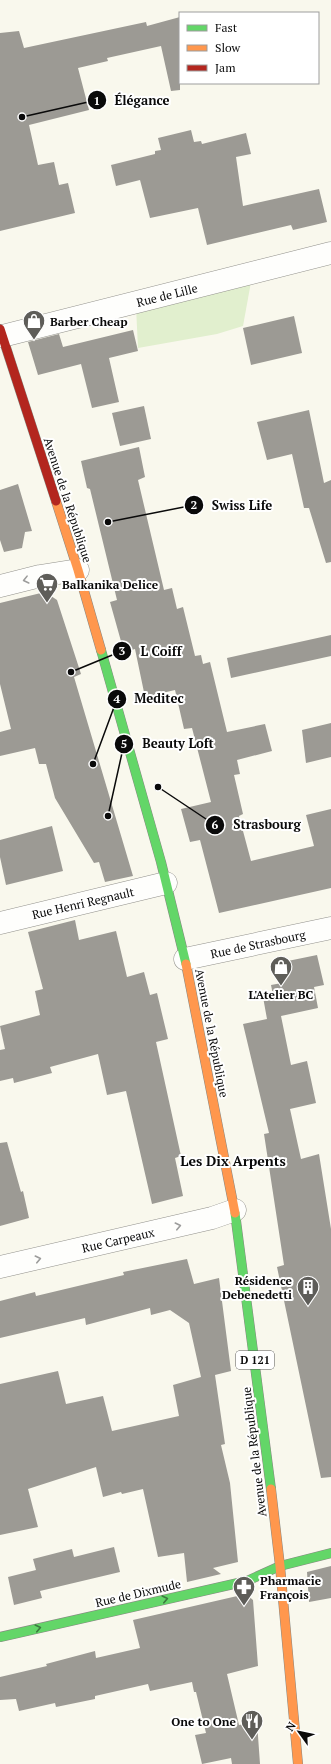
<svg xmlns="http://www.w3.org/2000/svg" width="331" height="1764" font-family="'PT Serif',serif">
  <style>
    .green { fill: #e1efce }
    .building { fill: #9c9a94 }
    .lines { fill: none; stroke-linecap: round; stroke-linejoin: round }
    .street-casing { stroke: #92918c; stroke-width: 23 }
    .fast-casing { stroke: #888883; stroke-width: 10 }
    .slow-casing { stroke: #888883; stroke-width: 10 }
    .jam-casing { stroke: #888883; stroke-width: 10 }
    .street { stroke: #fefefc; stroke-width: 22 }
    .fast { stroke: #63d668; stroke-width: 9 }
    .slow { stroke: #ff974d; stroke-width: 9 }
    .jam { stroke: #b3261e; stroke-width: 9 }
    .oneway { stroke: #9c9c9b }
    .oneway2 { stroke: #3b7a3e }
    .labels { text-anchor: middle; dominant-baseline: central; stroke-width: 4; stroke-linejoin: round; paint-order: stroke }
    .shield { fill: #fff; stroke: #545454; stroke-width: 1 }
    .shield-label { font-size: 11px; font-weight: bold; fill: #0a0a0a }
    .street-label { font-size: 12px; fill: #0a0a0a; stroke: #fff }
    .poi-label { font-size: 12px; font-weight: bold; fill: #0a0a0a; stroke: #fff; text-anchor: start }
    .quarter-label { font-size: 14px; font-weight: bold; fill: #0a0a0a; stroke: #fff }
    .leader { fill: none; stroke: #0a0a0a; stroke-width: 1.5 }
    .callout-dot { fill: #0a0a0a; stroke: #fff; stroke-width: 1.5 }
    .mark-label { font-size: 12px; text-anchor: middle; font-weight: bold; fill: #fff }
    .callout-label { font-size: 13px; text-anchor: middle; font-weight: bold; fill: #0a0a0a; stroke: #fff; stroke-width: 4; stroke-linejoin: round; paint-order: stroke }
  </style>
  <rect width="100%" height="100%" fill="#f9f8ed"/>
  <!-- green -->
  <polygon class="green" points="251,282 243,326 217,334 138,348 136,307"/>
  <!-- building -->
  <g class="building">
    <polygon points="180,17 180,90 171,91 161,46 107,58 108,61 78,68 89,110 29,125 38,165 54,162 59,185 68,183 75,213 0,231 0,33 19,31 24,48 146,22 147,26"/>
    <polygon points="191,130 194,142 201,141 202,144 246,133 251,154 236,157 243,206 319,189 327,222 293,230 291,225 207,245 198,208 150,218 140,180 116,186 111,165 155,154 155,151 161,150 158,138"/>
    <polygon points="294,316 302,353 251,365 243,328"/>
    <polygon points="133,330 138,351 109,358 119,402 92,408 81,364 38,375 28,342 59,334 63,347"/>
    <polygon points="144,406 151,439 120,446 112,413"/>
    <polygon points="309,410 324,483 331,480 331,562 326,563 309,508 304,508 292,454 267,460 257,422"/>
    <polygon points="139,447 145,477 138,480 164,590 172,588 177,609 183,607 195,656 201,655 203,664 210,662 227,732 265,724 272,751 237,760 240,774 234,775 243,814 239,816 251,861 314,846 306,815 331,809 331,888 219,913 200,840 190,842 181,809 211,802 192,728 184,729 175,690 145,697 135,649 124,652 110,602 117,600 90,489 87,488 81,461"/>
    <polygon points="18,484 32,531 25,532 22,548 4,552 0,540 0,490"/>
    <polygon points="45,592 57,600 81,674 74,677 133,876 105,882 99,862 94,863 55,798 46,764 39,764 35,748 0,756 0,732 11,729 0,684 0,603"/>
    <polygon points="331,635 331,656 231,678 227,658"/>
    <polygon points="331,723 331,757 306,763 302,730"/>
    <polygon points="52,826 63,871 6,885 0,857 0,840"/>
    <polygon points="75,920 79,940 116,931 127,977 144,972 150,995 157,993 168,1039 156,1042 181,1156 175,1158 183,1196 152,1204 126,1091 107,1095 98,1054 50,1067 52,1073 14,1083 13,1078 0,1081 0,1050 5,1049 0,1026 40,1015 35,991 43,989 28,932"/>
    <polygon points="317,955 324,985 314,987 318,1008 281,1016 291,1065 307,1061 316,1103 290,1109 301,1159 319,1154 331,1229 331,1477 321,1478 277,1267 284,1265 264,1134 269,1133 243,1024 267,1019 263,997 273,995 271,985 282,983 278,963"/>
    <polygon points="7,1142 21,1192 23,1191 29,1218 0,1226 0,1143"/>
    <polygon points="187,1259 194,1284 219,1278 231,1371 215,1375 225,1444 221,1445 230,1483 238,1562 213,1568 221,1574 187,1582 184,1553 158,1557 143,1489 122,1494 121,1492 103,1497 96,1467 28,1489 38,1527 0,1535 0,1384 58,1371 66,1404 103,1396 112,1431 179,1416 173,1385 201,1377 189,1323 170,1310 151,1315 150,1308 86,1325 85,1318 0,1338 0,1301 35,1292 36,1296 124,1275 123,1272"/>
    <polygon points="114,1547 120,1572 40,1591 42,1598 14,1605 8,1577 36,1570 33,1559 72,1549 74,1557"/>
    <polygon points="331,1566 331,1598 309,1602 307,1572"/>
    <polygon points="246,1594 253,1600 258,1666 227,1674 239,1725 257,1722 260,1764 232,1764 231,1758 202,1764 195,1735 206,1733 196,1692 194,1692 192,1682 150,1691 148,1684 95,1696 95,1699 56,1707 55,1703 19,1711 16,1699 0,1700 0,1677 47,1666 46,1664 95,1651 96,1658 140,1648 133,1620"/>
  </g>
  <g class="lines">
    <!-- street casing -->
    <g class="street-casing">
      <g id="street">
        <polyline points="2,336 331,253"/>
        <polyline points="0,586 40,576 78,570"/>
        <polyline points="0,923 166,883"/>
        <polyline points="185,959 331,928"/>
        <polyline points="0,1267 212,1218 235,1210"/>
      </g>
    </g>
    <!-- fast casing -->
    <g class="fast-casing">
      <g id="fast">
        <polyline points="101,650 161,862 186,964"/>
        <polyline points="235,1213 271,1489"/>
        <polyline points="0,1637 247,1581 280,1566 331,1553"/>
      </g>
    </g>
    <!-- slow casing -->
    <g class="slow-casing">
      <g id="slow">
        <polyline points="56,501 78,570 101,650"/>
        <polyline points="186,964 235,1213"/>
        <polyline points="271,1489 280,1566 298,1764"/>
      </g>
    </g>
    <!-- jam casing -->
    <g class="jam-casing">
      <polyline id="jam" points="0,329 56,501"/>
    </g>
    <!-- street -->
    <use href="#street" class="street"/>
    <!-- fast -->
    <use href="#fast" class="fast"/>
    <!-- slow -->
    <use href="#slow" class="slow"/>
    <!-- jam -->
    <use href="#jam" class="jam"/>
  </g>
  <!-- one-way arrows -->
  <defs><path id="oneway-chevron" d="M-2-3.5L2.5 0L-2 3.5" fill="none" stroke-width="1.6" stroke-linecap="round" stroke-linejoin="round"/></defs>
  <g class="oneway">
    <use href="#oneway-chevron" transform="translate(26 580) rotate(166)"/>
    <use href="#oneway-chevron" transform="translate(178 1226) rotate(-13)"/>
    <use href="#oneway-chevron" transform="translate(38 1259) rotate(-13)"/>
  </g>
  <g class="oneway2">
    <use href="#oneway-chevron" transform="translate(165 1599) rotate(-13)"/>
    <use href="#oneway-chevron" transform="translate(38 1628) rotate(-13)"/>
  </g>
  <!-- icons -->
  <defs>
    <g id="shop-pin" transform="scale(1.15)"><path d="M0 17L-7.5 6A9.5 9.5 0 1 1 7.5 6Z" fill="#5e5d59" stroke="#fff"/><path d="M-5-2.5h2.3a2.7 3.5 0 0 1 5.4 0H5L5.5 6h-11ZM-1.5-2.5h3a1.5 2.3 0 0 0-3 0Z" fill="#fff"/></g>
    <g id="supermarket-pin" transform="scale(1.15)"><path d="M0 17L-7.5 6A9.5 9.5 0 1 1 7.5 6Z" fill="#5e5d59" stroke="#fff"/><path d="M-6-5.5h2.5l.6 2H6L4.5 2H-2.5L-4.4-4H-6ZM-1.5 3.2a1.3 1.3 0 1 0 .1 0ZM3 3.2a1.3 1.3 0 1 0 .1 0Z" fill="#fff"/></g>
    <g id="building-pin" transform="scale(1.15)"><path d="M0 17L-7.5 6A9.5 9.5 0 1 1 7.5 6Z" fill="#5e5d59" stroke="#fff"/><path d="M-4-6H4V6H1V3H-1V6H-4ZM-2.5-4.3h1.7v1.8h-1.7ZM.8-4.3h1.7v1.8H.8ZM-2.5-1h1.7V.8h-1.7ZM.8-1h1.7V.8H.8Z" fill="#fff"/></g>
    <g id="pharmacy-pin" transform="scale(1.15)"><path d="M0 17L-7.5 6A9.5 9.5 0 1 1 7.5 6Z" fill="#5e5d59" stroke="#fff"/><path d="M-2-6h4v4h4v4h-4v4h-4v-4h-4v-4h4Z" fill="#fff"/></g>
    <g id="restaurant-pin" transform="scale(1.15)"><path d="M0 17L-7.5 6A9.5 9.5 0 1 1 7.5 6Z" fill="#5e5d59" stroke="#fff"/><path d="M-5-6h1v4h1v-4h1v4h1v-4h1v5L-1.5 .5V6h-2V.5L-5-1ZM5-6V6H3V1.5H1.5Q1.5-4 5-6Z" fill="#fff"/></g>
  </defs>
  <g fill-rule="evenodd">
    <use href="#shop-pin" x="34" y="321"/>
    <use href="#supermarket-pin" x="47" y="584"/>
    <use href="#shop-pin" x="281" y="967"/>
    <use href="#building-pin" x="308" y="1287"/>
    <use href="#pharmacy-pin" x="244" y="1587"/>
    <use href="#restaurant-pin" x="252" y="1721"/>
  </g>
  <g class="labels">
    <!-- shield labels -->
    <rect class="shield" x="236" y="1351" width="38" height="18" rx="3"/>
    <g class="shield-label">
      <text x="255" y="1360">D 121</text>
    </g>
    <!-- street labels -->
    <g class="street-label">
      <text transform="translate(167 295) rotate(-14)">Rue de Lille</text>
      <text transform="translate(68 500) rotate(72)">Avenue de la République</text>
      <text transform="translate(83 903) rotate(-13)">Rue Henri Regnault</text>
      <text transform="translate(258 944) rotate(-12)">Rue de Strasbourg</text>
      <text transform="translate(212 1033) rotate(79)">Avenue de la République</text>
      <text transform="translate(118 1240) rotate(-13)">Rue Carpeaux</text>
      <text transform="translate(254 1452) rotate(-97)">Avenue de la République</text>
      <text transform="translate(138 1593) rotate(-13)">Rue de Dixmude</text>
    </g>
    <!-- poi labels -->
    <g class="poi-label">
      <text x="50" y="321">Barber Cheap</text>
      <text x="62" y="584">Balkanika Delice</text>
      <text x="281" y="994" text-anchor="middle">L'Atelier BC</text>
      <text x="292" y="1280" text-anchor="end">Résidence<tspan x="292" dy="14">Debenedetti</tspan></text>
      <text x="260" y="1580">Pharmacie<tspan x="260" dy="14">François</tspan></text>
      <text x="236" y="1721" text-anchor="end">One to One</text>
    </g>
    <!-- quarter labels -->
    <g class="quarter-label">
      <text x="233" y="1160">Les Dix Arpents</text>
    </g>
  </g>
  <!-- callouts -->
  <path class="leader" d="M22 117L97 100M108 522L194 505M71 672L122 651M93 764L117 699M108 816L124 744M158 787L215 825"/>
  <g class="callout-dot">
    <circle cx="22" cy="117" r="4"/>
    <circle cx="108" cy="522" r="4"/>
    <circle cx="71" cy="672" r="4"/>
    <circle cx="93" cy="764" r="4"/>
    <circle cx="108" cy="816" r="4"/>
    <circle cx="158" cy="787" r="4"/>
    <circle cx="97" cy="100" r="10"/>
    <circle cx="194" cy="505" r="10"/>
    <circle cx="122" cy="651" r="10"/>
    <circle cx="117" cy="699" r="10"/>
    <circle cx="124" cy="744" r="10"/>
    <circle cx="215" cy="825" r="10"/>
  </g>
  <g class="mark-label">
    <text x="97" y="105">1</text>
    <text x="194" y="509">2</text>
    <text x="122" y="655">3</text>
    <text x="117" y="703">4</text>
    <text x="124" y="748">5</text>
    <text x="215" y="829">6</text>
  </g>
  <g class="callout-label">
    <text x="142" y="105">Élégance</text>
    <text x="242" y="510">Swiss Life</text>
    <text x="161" y="656">L Coiff</text>
    <text x="159" y="703">Meditec</text>
    <text x="178" y="748">Beauty Loft</text>
    <text x="267" y="829">Strasbourg</text>
  </g>
  <!-- legend -->
  <rect x="179" y="12" width="140" height="72" fill="#ffffff" stroke="#9d9d9d"/>
  <rect x="187" y="25" width="20" height="6" fill="#63d668" stroke="#9d9d9d"/>
  <text x="215" y="32" font-size="12" fill="#0a0a0a">Fast</text>
  <rect x="187" y="45" width="20" height="6" fill="#ff974d" stroke="#9d9d9d"/>
  <text x="215" y="52" font-size="12" fill="#0a0a0a">Slow</text>
  <rect x="187" y="65" width="20" height="6" fill="#b3261e" stroke="#9d9d9d"/>
  <text x="215" y="72" font-size="12" fill="#0a0a0a">Jam</text>
  <!-- north arrow -->
  <g transform="translate(299 1732) rotate(303)" stroke="#ffffff" stroke-width="3" paint-order="stroke">
  <path d="M0-3L7 15L0 10L-7 15Z" fill="#0a0a0a"/>
  <text y="-6" font-size="11" font-weight="bold" text-anchor="middle" fill="#0a0a0a">N</text>
  </g>
</svg>
